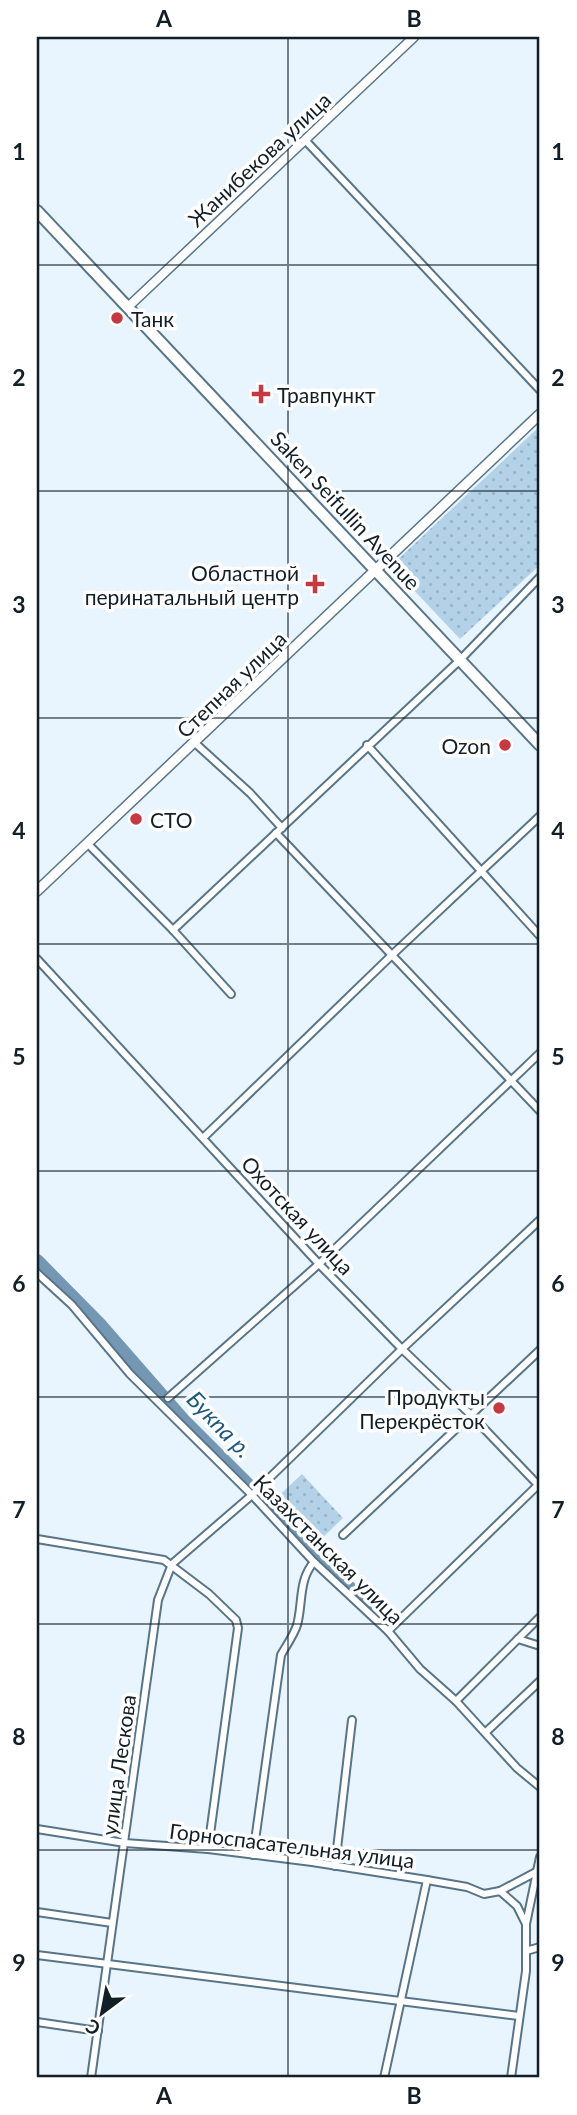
<svg xmlns="http://www.w3.org/2000/svg" width="577" height="2115" font-family="Lato,sans-serif">
  <style>
    .grass { fill: url(#grass-dots) }
    .lines { fill: none; stroke-linecap: round; stroke-linejoin: round }
    .river { stroke: #7498b3; stroke-width: 14 }
    .minor-casing { stroke: #587489; stroke-width: 10 }
    .tertiary-casing { stroke: #587489; stroke-width: 11 }
    .secondary-casing { stroke: #587489; stroke-width: 12 }
    .primary-casing { stroke: #587489; stroke-width: 14 }
    .minor { stroke: #fff; stroke-width: 6 }
    .tertiary { stroke: #fff; stroke-width: 8 }
    .secondary { stroke: #fff; stroke-width: 9 }
    .primary { stroke: #fff; stroke-width: 10 }
    .grid { fill: none; stroke: #131f27; stroke-width: 2; stroke-opacity: 0.55 }
    .poi-dot { fill: #c83841; stroke: #fff; stroke-width: 2.5 }
    .labels { text-anchor: middle; dominant-baseline: central; stroke-width: 7; stroke-linejoin: round; paint-order: stroke }
    .street-label { font-size: 21px; fill: #131f27; stroke: #fff }
    .poi-label { font-size: 21px; fill: #131f27; stroke: #fff; text-anchor: start }
    .water-label { font-size: 23px; font-style: italic; fill: #1c587e; stroke: #fff }
    .neatline { fill: none; stroke: #131f27; stroke-width: 2.5 }
    .grid-label { font-size: 23px; text-anchor: middle; font-weight: bold; fill: #131f27 }
  </style>
  <defs>
    <pattern id="grass-dots" width="8" height="8" patternUnits="userSpaceOnUse" patternTransform="scale(1.75)"><rect width="8" height="8" fill="#b3d2e8"/><path d="M2 2h.1M6 6h.1" fill="none" stroke="#99b4c7" stroke-width="1.8" stroke-linecap="round"/></pattern>
  </defs>
  <rect width="100%" height="100%" fill="#e8f4fe"/>
  <!-- grass -->
  <g class="grass">
    <polygon points="540,426 540,565 460,639 391,566"/>
    <polygon points="302,1474 343,1518 314,1546 272,1502"/>
  </g>
  <g class="lines">
    <!-- river -->
    <polyline class="river" points="37,1261 101,1326 184,1421 266,1503 306,1547 376,1613"/>
    <!-- minor casing -->
    <g class="minor-casing">
      <g id="minor">
        <polyline points="305,140 540,390"/>
        <polyline points="195,743 250,793 282,828"/>
        <polyline points="367,745 540,936"/>
        <polyline points="276,833 540,1111"/>
        <polyline points="87,843 173,930 231,994"/>
        <polyline points="173,930 460,660 540,577"/>
        <polyline points="37,959 319,1264 402,1349 472,1416 540,1487"/>
        <polyline points="203,1138 393,954 540,816"/>
        <polyline points="37,1273 72,1305 130,1374 252,1495 314,1562 388,1631 420,1669 456,1701 517,1768 540,1787"/>
        <polyline points="168,1398 319,1264 540,1053"/>
        <polyline points="343,1535 540,1350"/>
        <polyline points="37,1539 164,1560 209,1594 236,1620 238,1628 208,1849"/>
        <polyline points="388,1631 538,1485"/>
        <polyline points="518,1639 540,1646"/>
        <polyline points="456,1701 540,1617"/>
        <polyline points="486,1732 540,1681"/>
        <polyline points="37,1829 125,1843 208,1849 312,1862 427,1880 467,1887 484,1894 500,1891 517,1906 526,1924"/>
        <path d="M 253,1855 L 281,1655 C 286,1646 294,1635 297,1625 C 303,1604 298,1580 314,1562"/>
        <polyline points="335,1866 352,1720"/>
        <polyline points="500,1891 538,1871"/>
        <polyline points="37,1912 112,1923"/>
        <polyline points="526,1951 540,1947"/>
        <polyline points="37,1955 519,2016"/>
        <polyline points="37,2022 98,2031"/>
        <polyline points="91,2078 158,1600 172,1564 252,1495 402,1349 540,1220"/>
        <polyline points="384,2078 427,1880"/>
        <polyline points="511,2078 526,1971 526,1924 540,1857"/>
      </g>
    </g>
    <!-- tertiary casing -->
    <g class="tertiary-casing">
      <polyline id="tertiary" points="128,307 414,37"/>
    </g>
    <!-- secondary casing -->
    <g class="secondary-casing">
      <polyline id="secondary" points="37,891 540,414"/>
    </g>
    <!-- primary casing -->
    <g class="primary-casing">
      <polyline id="primary" points="37,211 540,745"/>
    </g>
    <!-- minor -->
    <use href="#minor" class="minor"/>
    <!-- tertiary -->
    <use href="#tertiary" class="tertiary"/>
    <!-- secondary -->
    <use href="#secondary" class="secondary"/>
    <!-- primary -->
    <use href="#primary" class="primary"/>
  </g>
  <!-- grid -->
  <path class="grid" d="M 288,37 L 288,2078M 37,265 L 540,265M 37,491 L 540,491M 37,718 L 540,718M 37,944 L 540,944M 37,1171 L 540,1171M 37,1397 L 540,1397M 37,1624 L 540,1624M 37,1850 L 540,1850"/>
  <!-- markers -->
  <g class="poi-dot">
    <circle cx="117" cy="318" r="7"/>
    <path d="M257.5 383.5h7v7h7v7h-7v7h-7v-7h-7v-7h7z"/>
    <path d="M311.5 573.5h7v7h7v7h-7v7h-7v-7h-7v-7h7z"/>
    <circle cx="505" cy="745" r="7"/>
    <circle cx="136" cy="819" r="7"/>
    <circle cx="499" cy="1408" r="7"/>
  </g>
  <g class="labels">
    <!-- street labels -->
    <g class="street-label">
      <text transform="translate(259 159) rotate(-43)">Жанибекова улица</text>
      <text transform="translate(346 510) rotate(47)">Saken Seifullin Avenue</text>
      <text transform="translate(231 684) rotate(-44)">Степная улица</text>
      <text transform="translate(298 1215) rotate(47)">Охотская улица</text>
      <text transform="translate(329 1549) rotate(45)">Казахстанская улица</text>
      <text transform="translate(118 1765) rotate(-82)">улица Лескова</text>
      <text transform="translate(292 1845) rotate(7)">Горноспасательная улица</text>
    </g>
    <!-- poi labels -->
    <g class="poi-label">
      <text x="131" y="318">Танк</text>
      <text x="277" y="394">Травпункт</text>
      <text x="299" y="572" text-anchor="end">Областной<tspan x="299" dy="24">перинатальный центр</tspan></text>
      <text x="491" y="745" text-anchor="end">Ozon</text>
      <text x="150" y="819">СТО</text>
      <text x="485" y="1396" text-anchor="end">Продукты<tspan x="485" dy="24">Перекрёсток</tspan></text>
    </g>
    <!-- water labels -->
    <g class="water-label">
      <text transform="translate(220 1424) rotate(46)">Букпа р.</text>
    </g>
  </g>
  <!-- border -->
  <rect width="577" height="2115" fill="none" stroke="#ffffff" stroke-width="77"/>
  <!-- north arrow -->
  <g transform="translate(102 2013) rotate(212)" stroke="#ffffff" stroke-width="5" paint-order="stroke">
  <path d="M0-5L12 26L0 18L-12 26Z" fill="#131f27"/>
  <text y="-10" font-size="19" font-weight="bold" text-anchor="middle" fill="#131f27">С</text>
  </g>
  <rect x="38" y="38" width="500" height="2038" class="neatline"/>
  <g class="grid-label">
    <text x="164" y="27">A</text>
    <text x="414" y="27">B</text>
    <text x="19" y="160">1</text>
    <text x="558" y="160">1</text>
    <text x="19" y="386">2</text>
    <text x="558" y="386">2</text>
    <text x="19" y="613">3</text>
    <text x="558" y="613">3</text>
    <text x="19" y="839">4</text>
    <text x="558" y="839">4</text>
    <text x="19" y="1065">5</text>
    <text x="558" y="1065">5</text>
    <text x="19" y="1292">6</text>
    <text x="558" y="1292">6</text>
    <text x="19" y="1518">7</text>
    <text x="558" y="1518">7</text>
    <text x="19" y="1745">8</text>
    <text x="558" y="1745">8</text>
    <text x="19" y="1971">9</text>
    <text x="558" y="1971">9</text>
    <text x="164" y="2104">A</text>
    <text x="414" y="2104">B</text>
  </g>
</svg>
